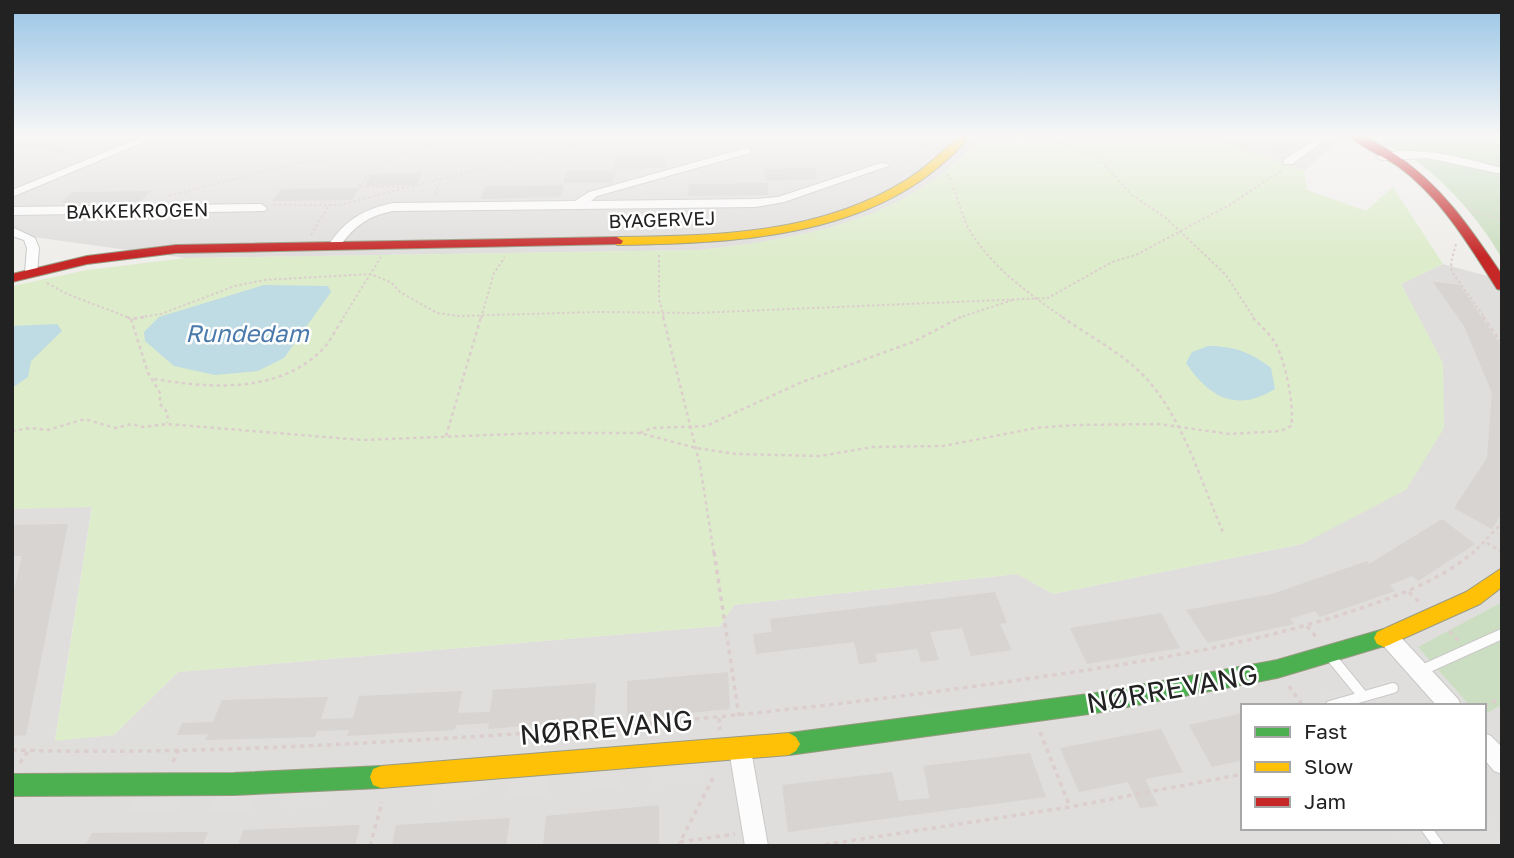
<svg xmlns="http://www.w3.org/2000/svg" width="1514" height="858" font-family="'Golos Text',sans-serif">
  <style>
    .residential { fill: #dfdedc }
    .grass { fill: #ddeccb }
    .forest { fill: #cbdec1 }
    .parking { fill: #e0dfde }
    .water { fill: #bfdbe3 }
    .building { fill: #d7d4d2 }
    .lines { fill: none; stroke-linecap: round; stroke-linejoin: round }
    .lane-casing { stroke: #c9c8c7; stroke-width: 12 }
    .street-casing { stroke: #c9c8c7; stroke-width: 2 }
    .fast-casing { stroke: #999a82; stroke-width: 2 }
    .slow-casing { stroke: #999a82; stroke-width: 2 }
    .jam-casing { stroke: #999a82; stroke-width: 2 }
    .path-far2 { stroke: #dccecd; stroke-width: 2; stroke-dasharray: 2.5 2.5; stroke-linecap: butt }
    .path-far1 { stroke: #dccecd; stroke-width: 2.5; stroke-dasharray: 3.5 3.5; stroke-linecap: butt }
    .path { stroke: #dccecd; stroke-width: 3.5; stroke-dasharray: 4.5 4.5; stroke-linecap: butt }
    .lane { stroke: #fdfcfc; stroke-width: 10 }
    .street { fill: #fdfcfc; fill-rule: evenodd }
    .fast { fill: #4caf50; fill-rule: evenodd }
    .slow { fill: #ffc107; fill-rule: evenodd }
    .jam { fill: #c62828; fill-rule: evenodd }
    .labels { text-anchor: middle; dominant-baseline: central; stroke-width: 5; stroke-linejoin: round; paint-order: stroke }
    .far-street-label { font-size: 19px; fill: #222; stroke: #fff }
    .water-label { font-size: 24px; font-style: italic; fill: #4a7aab; stroke: #fff }
    .near-street-label { font-size: 28px; fill: #222; stroke: #fff }
  </style>
  <rect width="100%" height="100%" fill="#f0eeeb"/>
  <!-- residential -->
  <g class="residential">
    <polygon points="12,136 985,136 931,184 885,209 829,229 766,242 699,250 186,258 12,234"/>
    <polygon points="1171,136 1344,136 1304,171 1213,138"/>
    <polygon points="1443,264 1502,280 1502,602 1419,647 1470,706 1243,706 1243,828 1484,828 1484,715 1502,705 1502,846 12,846 12,509 92,506 55,740 114,735 178,672 720,626 734,605 1017,574 1053,594 1302,544 1442,363 1401,284"/>
  </g>
  <!-- grass -->
  <path class="grass" d="M 985,136 L 1171,136 L 1213,138 L 1304,171 L 1307,190 L 1366,211 L 1393,187 L 1443,264 L 1401,284 L 1443,363 L 1444,428 L 1406,490 L 1302,544 L 1053,594 L 1017,574 L 734,605 L 720,626 L 178,672 L 114,735 L 55,741 L 92,507 L 12,509 L 12,286 L 87,270 L 186,258 L 699,250 C 814,236 901,222 985,136 Z"/>
  <!-- forest -->
  <g class="forest">
    <path d="M 1363,136 L 1502,136 L 1502,259 C 1485,226 1444,179 1412,158 C 1398,148 1379,143 1363,136 Z"/>
    <polygon points="1502,602 1502,705 1484,715 1484,706 1470,706 1418,647"/>
  </g>
  <!-- parking -->
  <g class="parking">
    <polygon points="747,148 756,156 638,192 628,180"/>
    <polygon points="1389,679 1404,697 1371,706 1304,706 1301,701"/>
    <polygon points="1054,691 1062,696 917,718 922,710"/>
    <polygon points="697,765 697,782 650,786 650,769"/>
    <polygon points="621,772 621,788 580,791 581,775"/>
    <polygon points="549,777 548,794 506,797 508,780"/>
    <polygon points="482,782 480,798 431,801 434,785"/>
    <polygon points="332,791 327,807 284,809 290,793"/>
    <polygon points="216,794 257,794 251,810 209,812"/>
    <polygon points="183,796 176,812 127,813 134,797"/>
    <polygon points="1484,815 1502,836 1502,846 1405,846 1392,828 1484,828"/>
  </g>
  <!-- water -->
  <g class="water">
    <polygon points="264,285 328,286 331,292 284,358 258,371 215,375 174,366 145,341 144,332 159,317"/>
    <polygon points="57,324 62,331 31,361 28,377 12,388 12,326"/>
    <path d="M 1208,346 C 1234,346 1250,352 1271,368 L 1275,389 C 1236,413 1209,397 1186,363 L 1192,352 Z"/>
  </g>
  <!-- building -->
  <g class="building">
    <polygon points="39,136 69,154 68,156 15,144"/>
    <polygon points="1283,138 1296,143 1279,155 1266,149"/>
    <polygon points="616,157 666,157 666,168 614,169"/>
    <polygon points="815,168 817,179 765,181 764,169"/>
    <polygon points="566,171 616,171 613,183 563,183"/>
    <polygon points="422,173 416,185 365,186 371,174"/>
    <polygon points="768,183 768,195 688,196 689,184"/>
    <polygon points="564,185 561,197 481,199 485,186"/>
    <polygon points="359,188 352,200 272,201 281,189"/>
    <polygon points="150,191 140,202 61,203 72,192"/>
    <polygon points="1433,282 1460,285 1502,347 1502,513 1492,529 1454,508 1487,458 1492,393 1464,326"/>
    <polygon points="1442,519 1475,544 1418,581 1412,576 1390,585 1395,591 1320,617 1315,611 1290,619 1294,624 1208,643 1186,610 1272,594 1367,561 1369,564"/>
    <polygon points="68,524 26,735 12,736 12,598 22,556 12,556 12,525"/>
    <polygon points="995,592 1007,623 1000,624 1012,650 971,656 962,628 930,632 939,660 921,662 917,649 875,654 877,662 859,664 854,642 756,654 753,634 772,632 770,619"/>
    <polygon points="1161,613 1180,648 1087,664 1070,628"/>
    <polygon points="728,672 730,709 627,719 627,681"/>
    <polygon points="596,683 594,720 488,729 489,723 456,725 455,730 347,736 349,730 317,731 315,737 205,740 208,734 177,735 182,723 213,722 222,700 328,697 321,719 353,718 359,696 462,691 458,713 490,712 493,690"/>
    <polygon points="1243,713 1243,760 1212,767 1189,725"/>
    <polygon points="1161,729 1183,772 1145,779 1158,806 1140,808 1128,782 1079,792 1060,748"/>
    <polygon points="1030,753 1046,797 788,832 782,785 892,772 899,801 930,798 923,766"/>
    <polygon points="659,805 659,846 543,846 546,816"/>
    <polygon points="510,818 506,846 392,846 396,825"/>
    <polygon points="360,825 355,846 238,846 243,830"/>
    <polygon points="208,832 202,846 85,846 92,833"/>
  </g>
  <g class="lines">
    <!-- lane casing -->
    <g class="lane-casing">
      <g id="lane">
        <polyline points="1332,658 1363,696"/>
        <polyline points="1420,671 1502,634"/>
        <polyline points="1330,706 1393,688"/>
        <polyline points="1426,828 1439,846"/>
      </g>
    </g>
    <!-- street casing -->
    <g class="street-casing">
      <g id="street">
        <polygon points="145,136 158,136 12,197 12,190"/>
        <polygon points="1320,136 1331,136 1292,164 1284,164 1284,160"/>
        <path d="M 746,148 L 750,149 L 750,153 L 597,196 L 591,201 L 756,199 L 778,197 L 881,163 L 891,165 L 784,202 L 756,207 L 393,211 C 367,216 353,227 338,249 L 330,249 L 328,246 C 345,220 362,210 393,203 L 575,201 L 589,192 Z"/>
        <path d="M 1397,151 C 1433,149 1467,159 1502,168 L 1502,174 L 1427,158 L 1382,160 L 1376,157 Z"/>
        <polygon points="261,204 267,208 265,211 12,215 12,207"/>
        <polygon points="12,227 35,238 39,248 37,275 32,276 25,272 27,248 24,240 12,236"/>
        <polygon points="1388,628 1395,631 1458,699 1461,706 1437,706 1381,643 1378,637 1381,631"/>
        <polygon points="1484,733 1491,736 1502,747 1502,774 1494,771 1484,759"/>
        <polygon points="740,739 748,742 751,750 768,846 745,846 729,750 732,742"/>
      </g>
    </g>
    <!-- fast casing -->
    <g class="fast-casing">
      <g id="fast">
        <polygon points="1384,629 1391,632 1394,638 1391,644 1277,678 1096,713 789,755 782,751 778,744 782,737 789,733 1096,693 1277,660"/>
        <polygon points="381,766 389,769 392,777 389,785 381,788 234,795 12,796 12,774 234,773"/>
      </g>
    </g>
    <!-- slow casing -->
    <g class="slow-casing">
      <g id="slow">
        <path d="M 959,136 L 970,136 C 884,238 740,243 617,245 L 611,241 L 617,237 C 716,236 820,234 906,180 C 926,168 943,151 959,136 Z"/>
        <polygon points="1502,568 1502,587 1480,604 1391,644 1384,647 1377,644 1374,638 1377,632 1466,592"/>
        <polygon points="789,733 796,737 800,744 796,751 789,755 381,788 373,785 370,777 373,769 381,766"/>
      </g>
    </g>
    <!-- jam casing -->
    <g class="jam-casing">
      <g id="jam">
        <path d="M 1349,136 C 1365,135 1379,144 1393,153 C 1441,184 1471,229 1502,275 L 1502,290 L 1497,289 C 1469,245 1442,199 1399,167 C 1384,156 1363,149 1349,136 Z"/>
        <polygon points="617,237 623,241 621,244 176,253 87,264 12,282 12,274 87,256 176,245"/>
      </g>
    </g>
    <!-- path-far2 -->
    <g class="path-far2">
      <polyline points="640,136 727,144"/>
      <polyline points="1042,136 1097,157 1132,195 1166,218 1226,275 1254,318"/>
      <polyline points="756,145 797,136"/>
      <polyline points="916,150 910,137 931,136"/>
      <polyline points="871,157 869,152 903,150 906,155"/>
      <polyline points="898,159 912,161"/>
      <polyline points="894,161 939,139"/>
      <path d="M 947,174 C 955,184 960,214 969,229 C 991,267 1029,294 1064,318"/>
      <path d="M 409,187 L 359,187 C 382,153 418,150 453,136"/>
      <polyline points="435,194 440,181"/>
      <polyline points="169,196 301,162 397,153"/>
      <polyline points="274,205 339,205 608,136"/>
      <polyline points="1469,209 1502,220"/>
      <polyline points="311,235 329,205"/>
      <polyline points="1456,244 1451,262 1452,272 1485,318"/>
      <polyline points="659,255 659,299 664,318"/>
      <polyline points="47,283 67,294 130,318"/>
      <polyline points="135,318 161,314 235,286 264,280 371,274 392,283 400,292 437,313 459,316 595,312 696,313 1048,298 1112,262 1136,255 1231,204 1282,170"/>
      <polyline points="343,318 381,257"/>
      <polyline points="481,318 494,273 505,257"/>
      <polyline points="958,318 1013,300"/>
    </g>
    <!-- path-far1 -->
    <g class="path-far1">
      <polyline points="127,317 131,319 146,317"/>
      <polyline points="663,317 700,465 714,554"/>
      <path d="M 1062,317 C 1089,336 1122,353 1145,377 C 1183,418 1201,482 1223,532"/>
      <polyline points="1483,317 1502,343"/>
      <polyline points="131,319 148,373 160,393 160,404 168,413 167,423"/>
      <path d="M 154,379 C 209,388 275,394 320,352 C 330,343 336,328 344,317"/>
      <path d="M 12,431 L 31,428 L 48,430 L 85,419 L 115,428 L 132,424 L 142,427 L 167,424 L 362,440 L 540,433 L 640,433 L 696,448 L 736,454 L 820,456 L 872,447 L 943,446 L 1036,428 L 1075,425 L 1159,424 L 1229,434 L 1281,431 L 1291,426 C 1295,407 1285,358 1274,341 C 1268,332 1259,324 1252,317"/>
      <polyline points="640,433 652,428 706,426 802,382 913,342 961,317"/>
      <polyline points="446,436 481,317"/>
      <polyline points="1487,543 1502,552"/>
      <polyline points="1472,554 1502,523"/>
    </g>
    <!-- path -->
    <g class="path">
      <polyline points="714,552 739,716"/>
      <polyline points="1409,592 1419,602"/>
      <polyline points="1307,626 1316,637"/>
      <polyline points="1449,631 1459,641"/>
      <polyline points="1289,686 1303,706"/>
      <polyline points="1484,706 1502,698"/>
      <polyline points="719,718 720,730"/>
      <polyline points="1040,732 1070,807"/>
      <path d="M 12,750 C 147,754 281,748 415,740 C 622,729 828,708 1033,678 C 1137,663 1239,647 1340,615 C 1389,599 1433,585 1474,552"/>
      <polyline points="173,762 179,749"/>
      <polyline points="20,763 28,751"/>
      <polyline points="680,842 735,834"/>
      <polyline points="370,846 382,802"/>
      <polyline points="678,846 715,774"/>
      <polyline points="816,846 1070,807 1243,774"/>
    </g>
    <!-- lane -->
    <use href="#lane" class="lane"/>
    <!-- street -->
    <use href="#street" class="street"/>
    <!-- fast -->
    <use href="#fast" class="fast"/>
    <!-- slow -->
    <use href="#slow" class="slow"/>
    <!-- jam -->
    <use href="#jam" class="jam"/>
  </g>
  <!-- sky -->
  <linearGradient id="sky" x2="0" y2="1"><stop stop-color="#97c4e6"/><stop offset="0.53" stop-color="#f8f7f6"/><stop offset="1" stop-color="#f8f7f6" stop-opacity="0"/></linearGradient>
  <rect width="1514" height="256" fill="url(#sky)"/>
  <g class="labels">
    <!-- far-street labels -->
    <g class="far-street-label">
      <text transform="translate(137 210) rotate(-1)">BAKKEKROGEN</text>
      <text transform="translate(662 219) rotate(-2)">BYAGERVEJ</text>
    </g>
    <!-- water labels -->
    <g class="water-label">
      <text x="247" y="332">Rundedam</text>
    </g>
    <!-- near-street labels -->
    <g class="near-street-label">
      <text transform="translate(1172 688) rotate(-10)">NØRREVANG</text>
      <text transform="translate(606 727) rotate(-5)">NØRREVANG</text>
    </g>
  </g>
  <!-- border -->
  <rect width="1514" height="858" fill="none" stroke="#222222" stroke-width="28"/>
  <!-- legend -->
  <rect x="1241" y="704" width="245" height="126" fill="#ffffff" stroke="#a7a7a7" stroke-width="2"/>
  <rect x="1255" y="727" width="35" height="10" fill="#4caf50" stroke="#a7a7a7" stroke-width="2"/>
  <text x="1304" y="739" font-size="21" fill="#222222">Fast</text>
  <rect x="1255" y="762" width="35" height="10" fill="#ffc107" stroke="#a7a7a7" stroke-width="2"/>
  <text x="1304" y="774" font-size="21" fill="#222222">Slow</text>
  <rect x="1255" y="797" width="35" height="10" fill="#c62828" stroke="#a7a7a7" stroke-width="2"/>
  <text x="1304" y="809" font-size="21" fill="#222222">Jam</text>
</svg>
